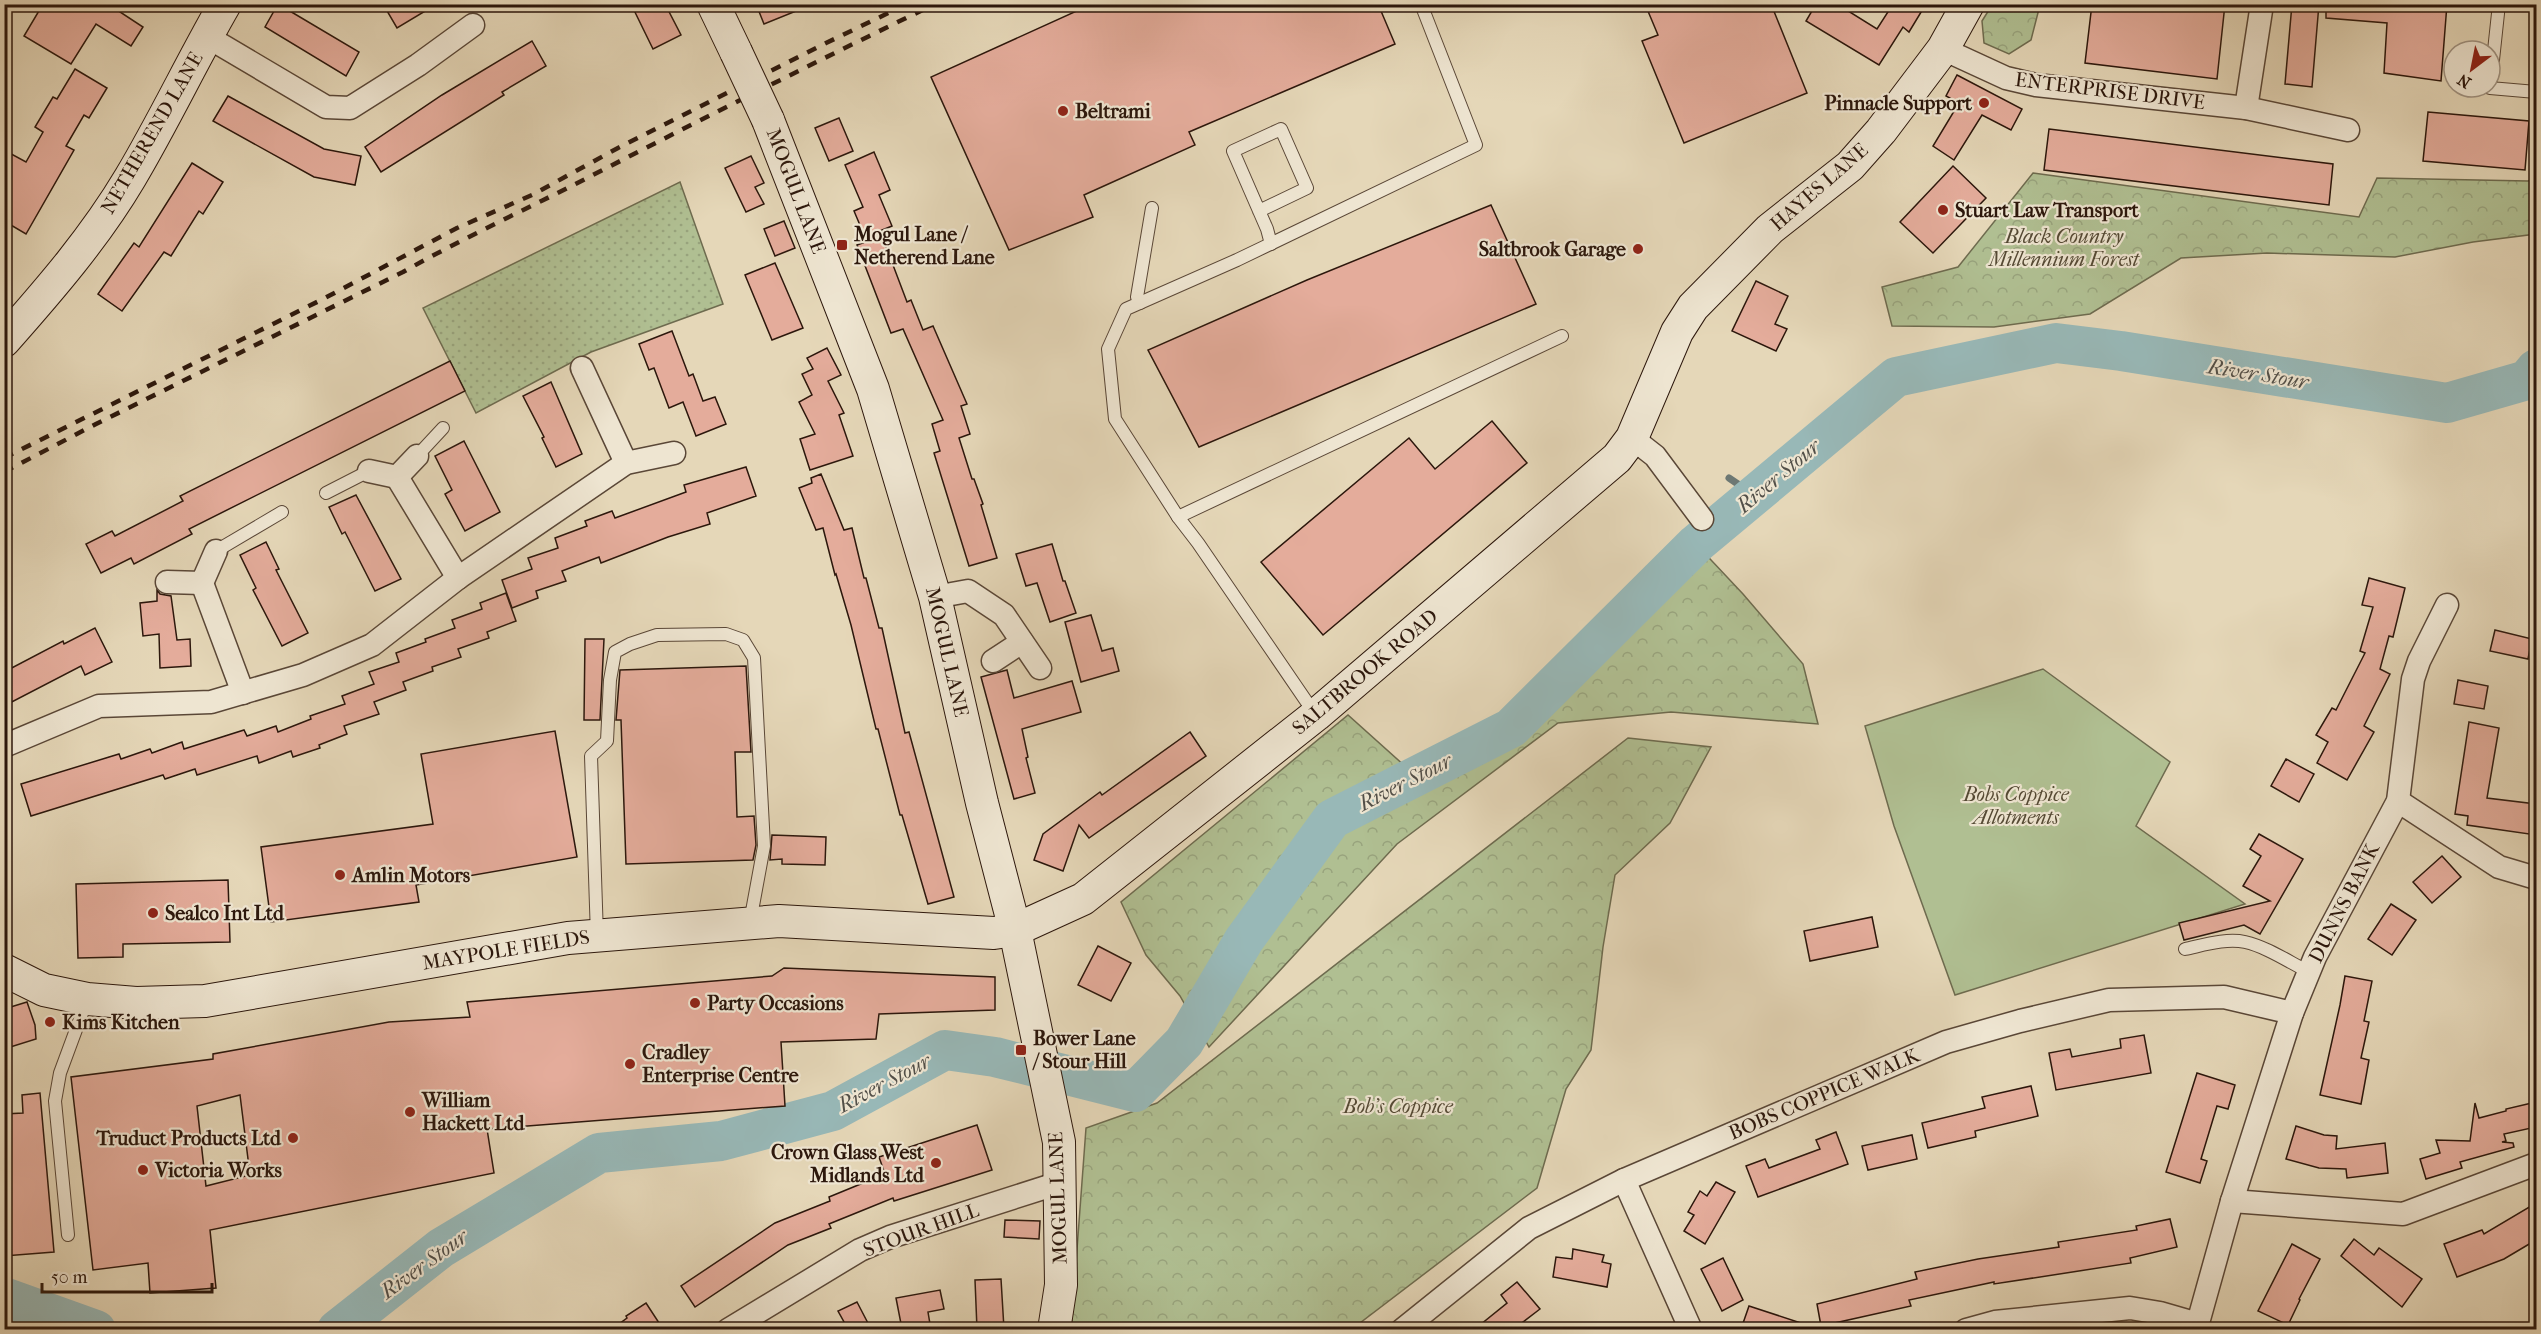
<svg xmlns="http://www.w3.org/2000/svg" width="2541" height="1334" font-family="'IM FELL French Canon',serif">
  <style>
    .grass { fill: url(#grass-dots); stroke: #6e6b4f; stroke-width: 1.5 }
    .forest { fill: url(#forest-crowns); stroke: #6e6b4f; stroke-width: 1.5 }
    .garden { fill: #b0bf92; stroke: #6e6b4f; stroke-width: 1.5 }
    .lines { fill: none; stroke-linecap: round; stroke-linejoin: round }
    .stream { stroke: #6d7873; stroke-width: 7 }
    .river { stroke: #98b8b7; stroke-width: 40 }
    .building { fill: #e4ac9b; stroke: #2c170c; stroke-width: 1.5; fill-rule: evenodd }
    .lane-casing { stroke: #5a4737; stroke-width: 14 }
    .street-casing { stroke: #5a4737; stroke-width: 25 }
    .secondary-casing { stroke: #2c170c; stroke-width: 34 }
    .lane { stroke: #eee5d1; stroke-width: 12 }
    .street { stroke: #eee5d1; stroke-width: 22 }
    .secondary { stroke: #eee5d1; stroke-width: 32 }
    .rail { stroke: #2c170c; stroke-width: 4.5; stroke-dasharray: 10 10; stroke-linecap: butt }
    .secondary-bridge-casing { stroke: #2c170c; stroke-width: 34; stroke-linecap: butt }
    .secondary-bridge { stroke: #eee5d1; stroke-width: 32 }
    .poi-dot { fill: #8f2418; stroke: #eee5d1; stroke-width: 2 }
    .labels { text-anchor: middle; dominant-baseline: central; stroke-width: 4.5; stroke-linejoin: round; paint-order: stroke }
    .street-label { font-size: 20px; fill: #2c170c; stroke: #eee5d1 }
    .poi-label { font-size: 20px; font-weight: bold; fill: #2c170c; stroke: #eee5d1; text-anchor: start }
    .park-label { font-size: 20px; font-style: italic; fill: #544934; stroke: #eee5d1 }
    .water-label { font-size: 21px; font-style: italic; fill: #524f48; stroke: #eee5d1 }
  </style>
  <defs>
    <pattern id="grass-dots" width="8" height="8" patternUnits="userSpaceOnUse" patternTransform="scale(1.5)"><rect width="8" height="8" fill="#b0bf92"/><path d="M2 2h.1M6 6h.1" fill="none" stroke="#98a37d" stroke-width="1.8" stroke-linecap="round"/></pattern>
    <pattern id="forest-crowns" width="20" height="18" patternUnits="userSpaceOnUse" patternTransform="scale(1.5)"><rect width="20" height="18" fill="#b0bf92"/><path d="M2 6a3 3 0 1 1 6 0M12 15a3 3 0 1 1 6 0" fill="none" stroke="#98a37d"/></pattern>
  </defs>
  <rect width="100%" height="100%" fill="#e5d7b8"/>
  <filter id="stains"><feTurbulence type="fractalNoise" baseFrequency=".00333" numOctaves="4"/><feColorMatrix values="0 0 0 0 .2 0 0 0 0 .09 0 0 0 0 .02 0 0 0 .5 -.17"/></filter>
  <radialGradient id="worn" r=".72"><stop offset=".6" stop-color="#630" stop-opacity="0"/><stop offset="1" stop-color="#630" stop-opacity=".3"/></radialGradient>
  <!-- grass -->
  <polygon class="grass" points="680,182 723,304 591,352 476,413 423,308"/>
  <!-- forest -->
  <g class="forest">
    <polygon points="1992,5 2040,5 2031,40 2009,54 1984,43 1982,21"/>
    <polygon points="2033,173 2359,217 2377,178 2528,181 2536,178 2536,234 2473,242 2395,257 2267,253 2181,258 2090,314 1994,327 1892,326 1882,287 1958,267"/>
    <polygon points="1696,544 1743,594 1803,664 1818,724 1671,712 1558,723 1397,844 1209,1047 1180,996 1146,955 1121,902 1348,715 1416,776 1511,728"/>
    <polygon points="1628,738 1711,747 1670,823 1615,875 1603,947 1591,1050 1566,1089 1537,1188 1352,1329 1071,1330 1086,1128 1157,1103"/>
    <polygon points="5,1297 41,1311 38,1329 5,1329"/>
  </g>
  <!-- garden -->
  <polygon class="garden" points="2043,669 2170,762 2136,826 2245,904 1955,995 1894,826 1865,726"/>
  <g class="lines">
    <!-- stream -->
    <polyline class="stream" points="1729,478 1754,495"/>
    <!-- river -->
    <g class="river">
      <polyline points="4,1297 96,1330"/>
      <polyline points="337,1330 441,1248 599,1153 721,1141 833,1111 945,1050 995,1057 1135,1092 1184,1042 1244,940 1332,819 1511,728 1696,544 1896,377 2056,343 2121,351 2447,403 2527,380 2536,369"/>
    </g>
  </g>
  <!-- building -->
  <g class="building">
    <polygon points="43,4 108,4 143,27 131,46 96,24 71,64 24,36"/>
    <polygon points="278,4 359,52 346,76 265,27"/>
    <polygon points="383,4 437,4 397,28"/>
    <polygon points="631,4 665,4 681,35 653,49"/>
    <polygon points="756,4 811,4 811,5 764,24"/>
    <polygon points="1092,4 1378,4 1395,44 1189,132 1195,145 1084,195 1093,217 1009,250 931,77"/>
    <polygon points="1645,4 1771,4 1807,93 1684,143 1642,41 1658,35"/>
    <polygon points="1816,4 1837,4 1877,29 1893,4 1926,4 1909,32 1903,27 1879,65 1806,21"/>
    <polygon points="2092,4 2225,4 2217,79 2085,63"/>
    <polygon points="2292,4 2319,4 2312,87 2285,84"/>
    <polygon points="2326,4 2447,4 2441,81 2384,73 2387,23 2326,18"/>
    <polygon points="532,41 546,66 502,92 504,95 381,172 365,147 442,95"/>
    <polygon points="75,69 107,88 89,118 84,115 66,146 74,150 26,234 4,221 4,150 26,162 43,132 35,127 53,97 57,99"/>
    <polygon points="1957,75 2022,109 2011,130 1982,115 1954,160 1933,146 1959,103 1946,96"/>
    <polygon points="228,96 324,149 361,156 355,185 314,177 213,121"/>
    <polygon points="2428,112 2529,121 2525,170 2423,161"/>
    <polygon points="839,118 853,151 829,161 815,128"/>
    <polygon points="2049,129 2333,164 2329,205 2044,170"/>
    <polygon points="874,152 890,190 879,195 892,226 865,237 854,211 863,207 845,165"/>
    <polygon points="751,156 764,183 755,187 764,204 746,212 725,168"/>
    <polygon points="192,163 223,182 203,214 199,211 171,256 164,252 122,311 98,294 134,243 139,247"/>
    <polygon points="1953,166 1986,198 1933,253 1900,222"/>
    <polygon points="1491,205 1536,304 1199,447 1148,350 1307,280"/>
    <polygon points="784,221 795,248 775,256 764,229"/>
    <polygon points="882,236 907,302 911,300 923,330 933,326 967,404 961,406 970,434 959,438 972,479 974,479 983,504 981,505 997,558 969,566 934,453 940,451 932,424 943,420 903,329 891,333 857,245"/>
    <polygon points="775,263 803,328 772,340 745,275"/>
    <polygon points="1756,281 1788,296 1775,324 1787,329 1776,351 1732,331"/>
    <polygon points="672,331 689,376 693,374 703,401 715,397 726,424 696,436 683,402 669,408 654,368 649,370 639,344"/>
    <polygon points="827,348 841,375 828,381 844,413 839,415 853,456 810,470 800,439 815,434 799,402 812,395 802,374 813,369 807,358"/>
    <polygon points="450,361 465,391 189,529 192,534 134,564 131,558 101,573 86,544 112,531 115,536 183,501 180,496"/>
    <polygon points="551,382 582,454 556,467 542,438 544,437 523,396"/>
    <polygon points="1492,421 1527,463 1323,635 1261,562 1409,438 1435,469"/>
    <polygon points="464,441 500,512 465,531 445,494 452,490 435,456"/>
    <polygon points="746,467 756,496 707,513 710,524 668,537 601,563 599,557 562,571 566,581 536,591 538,598 512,608 502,580 532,569 528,558 558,548 555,538 587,526 585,521 612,511 615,518 686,492 684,485"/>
    <polygon points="821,474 844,530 852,528 864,578 866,578 879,628 882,628 905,733 909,732 954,897 928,904 902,815 900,815 878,729 876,729 851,625 836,574 835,575 823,528 816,530 799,488 812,483 811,478"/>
    <polygon points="356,495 401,579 375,591 345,532 342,534 329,507"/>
    <polygon points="266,542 279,569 276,570 308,633 282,646 253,590 256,588 240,555"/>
    <polygon points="1052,544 1063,581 1065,581 1076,613 1050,622 1037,583 1026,586 1016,554"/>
    <polygon points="2369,578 2405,588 2393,637 2389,636 2380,669 2390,674 2364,726 2374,732 2347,780 2317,763 2328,742 2316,735 2332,708 2336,710 2365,653 2360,651 2373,607 2362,605"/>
    <polygon points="157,590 160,594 171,596 177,640 190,639 191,666 160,668 159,634 143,636 140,603 157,601"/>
    <polygon points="506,593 516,621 487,632 489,638 458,649 461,657 432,667 433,671 403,682 406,690 374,702 379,714 344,726 347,734 319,745 320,748 293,757 291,751 259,763 257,756 197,775 195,769 165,779 163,775 31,816 21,784 119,754 121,759 150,749 152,753 182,742 184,749 244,730 247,736 276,726 278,732 311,719 310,716 345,704 342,696 374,684 369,672 399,662 396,653 426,642 425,639 455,628 452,620 482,609 480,603"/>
    <polygon points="1091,615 1102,651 1113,648 1119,671 1081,682 1065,622"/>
    <polygon points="95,628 112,662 85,675 81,666 4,706 4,672 63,641 64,644"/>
    <polygon points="2495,630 2532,639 2528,659 2490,651"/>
    <polygon points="585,639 604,639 600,720 584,720"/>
    <polygon points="746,666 751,752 735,752 737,817 754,816 756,845 753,860 626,864 621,720 616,720 620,670"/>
    <polygon points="1007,670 1014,698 1072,681 1081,712 1022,729 1028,757 1026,758 1035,793 1014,799 981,677"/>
    <polygon points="2458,680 2488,686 2484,709 2454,704"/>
    <polygon points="2469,722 2499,728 2487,798 2536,804 2536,835 2467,825 2468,816 2455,814"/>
    <polygon points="555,731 577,857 416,885 419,902 271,922 261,847 433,824 421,754"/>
    <polygon points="1190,732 1206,756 1089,838 1079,825 1063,871 1034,860 1043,834 1100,792 1102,795"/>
    <polygon points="2286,759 2314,774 2299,802 2271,786"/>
    <polygon points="2259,834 2303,859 2260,934 2244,925 2184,940 2179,923 2270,901 2243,886 2261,856 2250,849"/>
    <polygon points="772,835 826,837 825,865 782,864 782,859 770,860"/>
    <polygon points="2442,856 2461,877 2432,903 2413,882"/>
    <polygon points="228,880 230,942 123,944 123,957 78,958 76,884"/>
    <polygon points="2391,904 2416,920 2392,955 2368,939"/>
    <polygon points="1872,917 1878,947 1810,961 1804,931"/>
    <polygon points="1098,946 1131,963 1111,1001 1078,985"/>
    <path d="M 784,968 L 995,977 L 995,1010 L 879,1014 L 876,1039 L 781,1042 L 785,1106 L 487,1129 L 494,1173 L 210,1230 L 216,1288 L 150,1293 L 148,1263 L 93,1270 L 71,1077 L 213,1059 L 213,1054 L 389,1022 L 470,1017 L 467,1002 L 772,976 ZM 240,1095 L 250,1175 L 206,1186 L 197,1106 Z"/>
    <polygon points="2345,976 2372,981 2364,1021 2369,1022 2361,1058 2369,1060 2361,1104 2320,1095 2340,1005"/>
    <polygon points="27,1002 35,1025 36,1039 4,1049 4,1009"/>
    <polygon points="2144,1035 2151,1073 2056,1090 2049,1053 2070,1049 2072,1057 2121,1048 2120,1039"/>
    <polygon points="2197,1073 2235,1085 2228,1109 2217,1106 2201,1159 2207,1161 2200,1183 2166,1172"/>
    <polygon points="2031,1086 2038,1116 1975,1131 1976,1137 1928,1148 1922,1123 1985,1108 1982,1097"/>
    <polygon points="40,1093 54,1252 4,1256 4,1114 23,1113 22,1095"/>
    <polygon points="2536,1102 2536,1127 2504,1134 2506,1141 2502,1142 2513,1143 2514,1147 2460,1162 2462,1168 2426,1179 2420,1159 2440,1153 2436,1140 2470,1141 2475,1103 2479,1118 2506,1111 2506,1109"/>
    <polygon points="977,1125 992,1170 894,1201 893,1198 829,1224 831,1228 788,1245 695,1307 681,1286 775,1223 830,1201 829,1197 885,1174 879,1157"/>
    <polygon points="2296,1126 2324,1135 2337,1136 2336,1149 2385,1143 2388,1173 2347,1178 2346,1169 2319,1168 2286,1159"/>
    <polygon points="1836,1132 1848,1164 1758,1197 1746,1166 1765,1159 1769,1168 1820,1149 1816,1140"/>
    <polygon points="1912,1135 1917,1159 1868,1170 1862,1146"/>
    <polygon points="1716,1182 1735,1192 1705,1244 1684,1231 1694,1215 1688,1212 1700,1191 1707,1196"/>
    <polygon points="2536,1203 2536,1240 2504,1259 2457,1277 2444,1244 2482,1230 2484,1234"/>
    <polygon points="2170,1219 2177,1247 2130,1258 2131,1263 1994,1284 1994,1282 1909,1300 1911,1306 1821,1326 1817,1304 1917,1279 1915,1272 1978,1259 2059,1247 2058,1242 2137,1230 2136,1226"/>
    <polygon points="1005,1220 1040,1221 1039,1239 1004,1237"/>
    <polygon points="2354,1239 2374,1255 2379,1248 2422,1279 2402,1307 2341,1256"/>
    <polygon points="2292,1244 2320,1259 2299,1299 2300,1300 2288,1325 2258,1311"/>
    <polygon points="1573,1249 1604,1255 1602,1262 1611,1264 1607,1287 1553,1277 1556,1257 1572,1259"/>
    <polygon points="1723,1258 1743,1300 1722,1311 1701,1269"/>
    <polygon points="1001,1279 1004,1329 977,1329 975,1280"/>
    <polygon points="1517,1282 1540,1309 1514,1329 1475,1329 1507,1303 1501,1295"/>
    <polygon points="940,1290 944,1309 928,1312 930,1324 902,1329 896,1298"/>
    <polygon points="857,1302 871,1329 848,1329 838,1311"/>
    <polygon points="646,1303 663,1329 612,1329 627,1318 626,1316"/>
    <polygon points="1749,1306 1810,1326 1809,1329 1741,1329"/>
  </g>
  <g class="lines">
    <!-- lane casing -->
    <g class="lane-casing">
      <g id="lane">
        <polyline points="2499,4 2490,88 2536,92"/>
        <polyline points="1259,211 1307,188 1281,129 1233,151 1267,229 1271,244"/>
        <polyline points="1140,303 1137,297 1152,208"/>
        <polyline points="417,456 443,428"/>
        <polyline points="326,493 369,471"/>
        <polyline points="1178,517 1562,336"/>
        <polyline points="216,551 282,512"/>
        <polyline points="1315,714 1198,543 1178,517 1115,419 1108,349 1126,309 1237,260 1476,145 1421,4"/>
        <polyline points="597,936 591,756 607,741 610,680 615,652 630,644 657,635 726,634 743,640 754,658 764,846 750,922"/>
        <path d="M 2185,949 C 2204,945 2226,938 2245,942 C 2267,947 2289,962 2309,972"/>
        <polyline points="68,1235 55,1101 60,1073 87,1000"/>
      </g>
    </g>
    <!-- street casing -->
    <g class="street-casing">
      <g id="street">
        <polyline points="206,36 326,107 350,108 418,65 473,25"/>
        <polyline points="1943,49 2006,78 2036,85 2246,108 2348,130"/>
        <polyline points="2246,108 2262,4"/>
        <polyline points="582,368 626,463"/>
        <polyline points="1632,438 1655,456 1702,519"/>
        <polyline points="369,471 397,477 417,456"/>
        <polyline points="397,477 458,578"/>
        <polyline points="167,582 202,583 216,551"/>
        <polyline points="202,583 243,693"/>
        <polyline points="935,597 968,591 1004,615 1040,668"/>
        <polyline points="993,661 1022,642"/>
        <polyline points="4,746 99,706 211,702 303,675 372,645 458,578 626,463 674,453"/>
        <polyline points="2398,801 2499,867 2536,878"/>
        <polyline points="1624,1180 1691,1330"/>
        <polyline points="2232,1201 2403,1214 2536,1164"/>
        <polyline points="728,1330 860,1250 890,1237 1059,1183"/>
        <polyline points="1402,1330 1529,1228 1624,1180 1946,1042 2020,1021 2109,1000 2224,997 2292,1013"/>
        <polyline points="1966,1330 1995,1322 2130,1308 2160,1313 2198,1324"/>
        <polyline points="2196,1330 2232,1201 2292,1013 2315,957 2398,801 2413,679 2419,661 2447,605"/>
      </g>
    </g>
    <!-- secondary casing -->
    <g class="secondary-casing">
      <g id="secondary">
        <polyline points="713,4 736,52"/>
        <polyline points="768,120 873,389 935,597 982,803 1015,930 1059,1142 1061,1285 1054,1330"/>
        <path d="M 4,341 C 50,289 95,237 130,178 C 164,121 192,61 225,4"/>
        <polyline points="4,970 44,990 87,999 136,1003 205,1001 568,938 779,921 994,933 1015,930 1083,899 1316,715 1617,458 1632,438 1677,332 1693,307 1770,229 1850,166 1881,131 1943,49 1968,4"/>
      </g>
    </g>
    <!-- lane -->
    <use href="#lane" class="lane"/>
    <!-- street -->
    <use href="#street" class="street"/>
    <!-- secondary -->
    <use href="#secondary" class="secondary"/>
    <!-- rail -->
    <g class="rail">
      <polyline points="4,458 323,299 457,228 532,195 618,148 826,43 907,4"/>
      <path d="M 4,472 L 96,424 L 403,272 C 463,238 527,209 589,177 C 704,118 819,60 935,4"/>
    </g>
    <!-- secondary-bridge casing -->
    <g class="secondary-bridge-casing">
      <polyline id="secondary-bridge" points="736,52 768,120"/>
    </g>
    <!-- secondary-bridge -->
    <use href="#secondary-bridge" class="secondary-bridge"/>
  </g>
  <!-- markers -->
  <g class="poi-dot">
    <circle cx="1984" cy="103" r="6"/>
    <circle cx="1063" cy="111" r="6"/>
    <circle cx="1943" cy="210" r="6"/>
    <rect x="836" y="239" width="12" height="12" rx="3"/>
    <circle cx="1638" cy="249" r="6"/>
    <circle cx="340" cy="875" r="6"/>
    <circle cx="153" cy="913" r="6"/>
    <circle cx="695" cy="1003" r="6"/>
    <circle cx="50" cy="1022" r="6"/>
    <rect x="1015" y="1044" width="12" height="12" rx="3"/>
    <circle cx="630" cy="1064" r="6"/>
    <circle cx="410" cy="1112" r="6"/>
    <circle cx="293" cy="1138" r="6"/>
    <circle cx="936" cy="1163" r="6"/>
    <circle cx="143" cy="1170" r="6"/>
  </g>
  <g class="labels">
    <!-- street labels -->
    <g class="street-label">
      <text transform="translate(2110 91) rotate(7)">ENTERPRISE DRIVE</text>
      <text transform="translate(152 133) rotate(-60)">NETHEREND LANE</text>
      <text transform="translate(1819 187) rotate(-41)">HAYES LANE</text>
      <text transform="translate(796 191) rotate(69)">MOGUL LANE</text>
      <text transform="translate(947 652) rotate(77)">MOGUL LANE</text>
      <text transform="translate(1365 672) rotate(-40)">SALTBROOK ROAD</text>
      <text transform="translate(2344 903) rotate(-63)">DUNNS BANK</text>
      <text transform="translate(506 950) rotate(-9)">MAYPOLE FIELDS</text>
      <text transform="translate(1824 1094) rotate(-23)">BOBS COPPICE WALK</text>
      <text transform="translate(1058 1198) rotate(-92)">MOGUL LANE</text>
      <text transform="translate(921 1230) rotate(-20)">STOUR HILL</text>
    </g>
    <!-- poi labels -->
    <g class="poi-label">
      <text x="1972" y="103" text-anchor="end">Pinnacle Support</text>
      <text x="1075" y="111">Beltrami</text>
      <text x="1955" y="210">Stuart Law Transport</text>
      <text x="854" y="234">Mogul Lane /<tspan x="854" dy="23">Netherend Lane</tspan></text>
      <text x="1626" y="249" text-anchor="end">Saltbrook Garage</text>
      <text x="352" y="875">Amlin Motors</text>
      <text x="165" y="913">Sealco Int Ltd</text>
      <text x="707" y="1003">Party Occasions</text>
      <text x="62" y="1022">Kims Kitchen</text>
      <text x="1033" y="1038">Bower Lane<tspan x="1033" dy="23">/ Stour Hill</tspan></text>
      <text x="642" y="1052">Cradley<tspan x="642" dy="23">Enterprise Centre</tspan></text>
      <text x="422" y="1100">William<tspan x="422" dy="23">Hackett Ltd</tspan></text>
      <text x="281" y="1138" text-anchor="end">Truduct Products Ltd</text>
      <text x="924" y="1152" text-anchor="end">Crown Glass West<tspan x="924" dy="23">Midlands Ltd</tspan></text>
      <text x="155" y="1170">Victoria Works</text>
    </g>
    <!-- park labels -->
    <g class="park-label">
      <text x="2064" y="236">Black Country<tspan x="2064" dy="23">Millennium Forest</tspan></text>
      <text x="2016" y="794">Bobs Coppice<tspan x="2016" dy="23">Allotments</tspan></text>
      <text x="1398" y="1106">Bob's Coppice</text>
    </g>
    <!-- water labels -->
    <g class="water-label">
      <text transform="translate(2258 374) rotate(9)">River Stour</text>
      <text transform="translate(1778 476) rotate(-40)">River Stour</text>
      <text transform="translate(1405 782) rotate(-27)">River Stour</text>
      <text transform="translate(884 1083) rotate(-28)">River Stour</text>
      <text transform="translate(424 1264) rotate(-36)">River Stour</text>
    </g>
  </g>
  <!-- margin -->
  <rect width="2541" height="1334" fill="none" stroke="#e5d7b8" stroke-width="24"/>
  <rect x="6" y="6" width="2529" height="1322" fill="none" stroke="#2c170c" stroke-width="3"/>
  <rect x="12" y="12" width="2517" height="1310" fill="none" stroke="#2c170c" stroke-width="1.5"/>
  <!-- north arrow -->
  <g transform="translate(2472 69) rotate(212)"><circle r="28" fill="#eee5d1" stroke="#a09382" stroke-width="1.5"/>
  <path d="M0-4.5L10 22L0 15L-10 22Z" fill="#8f2418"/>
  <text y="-9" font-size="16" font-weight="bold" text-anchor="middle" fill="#2c170c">N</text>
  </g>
  <!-- scale -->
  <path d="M42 1283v9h170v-9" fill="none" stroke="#2c170c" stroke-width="3"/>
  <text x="51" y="1283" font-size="18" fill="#2c170c" stroke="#eee5d1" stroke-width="4.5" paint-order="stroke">50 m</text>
  <rect width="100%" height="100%" filter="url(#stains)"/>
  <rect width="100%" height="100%" fill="url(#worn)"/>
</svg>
